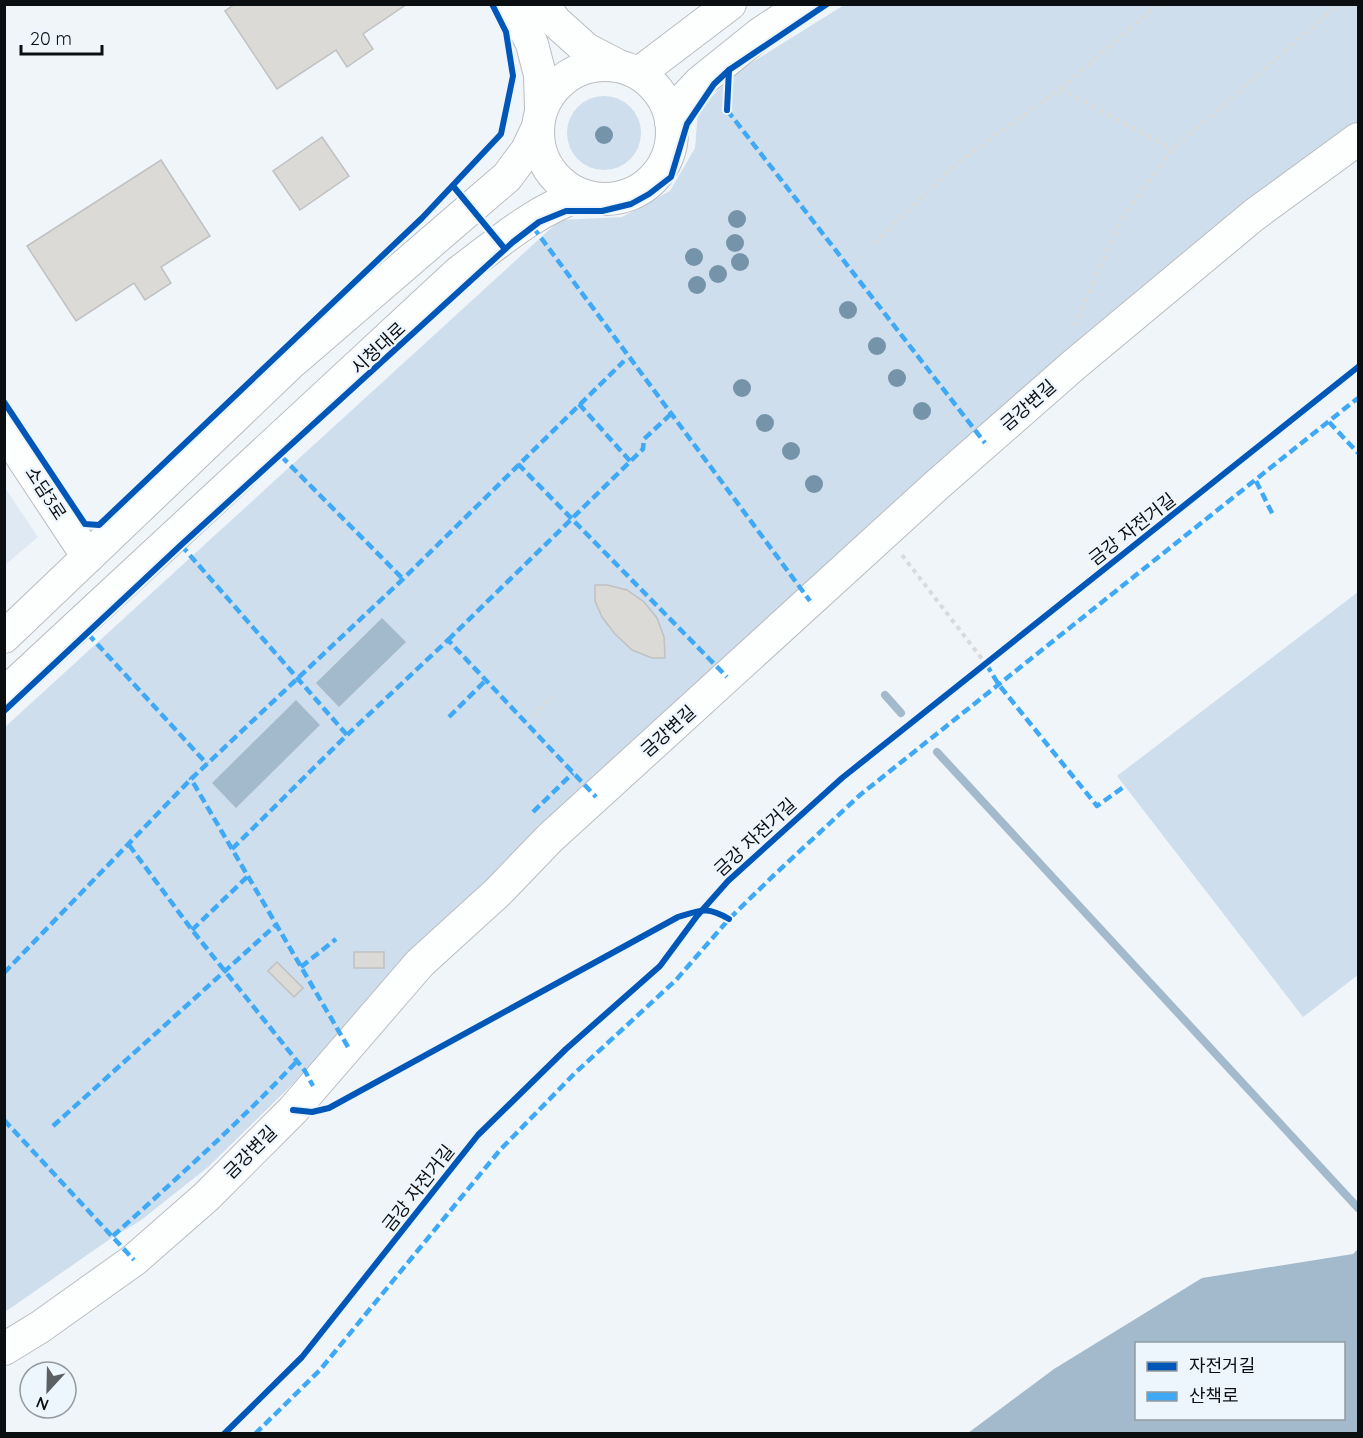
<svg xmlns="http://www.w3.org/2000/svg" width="1363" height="1438" font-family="Quicksand,'Noto Sans KR',sans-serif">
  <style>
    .built { fill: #dfe9f3 }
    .green { fill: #cedeec }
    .water { fill: #a3bacc; fill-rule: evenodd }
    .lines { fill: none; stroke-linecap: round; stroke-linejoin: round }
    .stream { stroke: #a3bacc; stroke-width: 8 }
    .building { fill: #dcdad6; stroke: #c0c1c2; stroke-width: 1.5 }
    .minor-casing { stroke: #babdc0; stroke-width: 34 }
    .path { stroke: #d9dbdb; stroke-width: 4; stroke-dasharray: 4.5 4.5; stroke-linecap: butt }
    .minor { stroke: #fdfefe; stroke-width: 32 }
    .quiet { stroke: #3fa9f5; stroke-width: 4.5; stroke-dasharray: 9 4.5; stroke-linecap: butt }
    .cycleway-casing { stroke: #edf6fd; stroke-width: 10 }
    .cycleway { stroke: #0057b8; stroke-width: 6 }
    .tree { fill: #7694a9 }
    .labels { text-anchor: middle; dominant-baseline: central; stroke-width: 4.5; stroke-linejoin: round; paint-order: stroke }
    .street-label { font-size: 18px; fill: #0c0f12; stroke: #edf6fd }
  </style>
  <rect width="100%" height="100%" fill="#f0f5fa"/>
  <!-- built -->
  <polygon class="built" points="5,488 38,537 5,565 4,565"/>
  <!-- green -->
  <g class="green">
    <polygon points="844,5 1358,5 1358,130 363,1015 208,1167 140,1221 113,1237 5,1312 5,727 560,220 622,217 670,191 695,148 698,111 735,73"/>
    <circle cx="604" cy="133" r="37"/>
    <polygon points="1358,592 1358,975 1303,1017 1117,776"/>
  </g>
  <!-- water -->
  <g class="water">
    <polygon points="382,618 406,642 339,707 316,683"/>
    <polygon points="296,700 320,725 236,808 212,783"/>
    <path d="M 1358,1249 L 1358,1433 L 968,1433 L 1054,1369 L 1202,1278 L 1353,1254 ZM 1136,1344 L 1344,1344 L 1344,1418 L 1136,1418 Z"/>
  </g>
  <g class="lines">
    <!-- stream -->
    <g class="stream">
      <polyline points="885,695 901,713"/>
      <polyline points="937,752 1358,1208"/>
    </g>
  </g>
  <!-- building -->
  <g class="building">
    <polygon points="235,4 407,4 363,34 373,49 347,67 336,50 277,89 225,11"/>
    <polygon points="322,137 349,176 300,210 273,171"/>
    <polygon points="161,160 210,236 161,267 171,283 145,300 134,283 76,321 27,246"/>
    <polygon points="595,585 607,585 627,590 644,602 657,618 664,637 665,658 652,658 632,650 615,634 602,617 595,601"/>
    <rect x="354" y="952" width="30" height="16"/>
    <polygon points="277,962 303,988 294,997 268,971"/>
  </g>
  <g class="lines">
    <!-- minor casing -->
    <g class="minor-casing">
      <g id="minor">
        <polyline points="513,4 532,44 540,75 541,108"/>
        <polyline points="542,4 556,22 586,49 617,65"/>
        <circle cx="605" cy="132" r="67"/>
        <polyline points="639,73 730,4"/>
        <polyline points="671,122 684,99 700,82 761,33 805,4"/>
        <polyline points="4,430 88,557"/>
        <polyline points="4,637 292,362 507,177 527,150 536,131"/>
        <path d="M 4,694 L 459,272 C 498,243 535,210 581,195"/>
        <polyline points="4,1349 40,1327 134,1260 206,1197 293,1110 420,963 498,892 550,838 937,485 1075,364 1254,215 1358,139"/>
      </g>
    </g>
    <!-- path -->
    <g class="path">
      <polyline points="1060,89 1159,4"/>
      <polyline points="874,244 957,163 1060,89 1173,149"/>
      <polyline points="1074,326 1122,218 1173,149 1339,4"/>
      <polyline points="902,555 986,664"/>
      <polyline points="526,723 553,696"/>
    </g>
    <!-- minor -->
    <use href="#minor" class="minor"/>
    <!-- quiet -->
    <g class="quiet">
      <polyline points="727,110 985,443"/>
      <polyline points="533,227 810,601"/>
      <polyline points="579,404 630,461"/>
      <polyline points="1329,422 1358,453"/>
      <polyline points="281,456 403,579"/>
      <polyline points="518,464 727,677"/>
      <polyline points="1256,481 1274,517"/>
      <polyline points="181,545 347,735"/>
      <polyline points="88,634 207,764"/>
      <polyline points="448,640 643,449 644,439 671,414"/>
      <polyline points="986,664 999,685 1097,806 1125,786"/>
      <polyline points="449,717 486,680"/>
      <polyline points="533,812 573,773"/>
      <polyline points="129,845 192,930 305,1071 313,1086"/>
      <polyline points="232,849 347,735 448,640 596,797"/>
      <polyline points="192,930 248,876"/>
      <polyline points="301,967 336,939"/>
      <polyline points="4,973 191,779"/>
      <polyline points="348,1047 191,779 403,579 624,361"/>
      <polyline points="4,1120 134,1260"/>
      <polyline points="53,1126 276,925"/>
      <path d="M 113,1236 C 176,1179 239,1123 297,1061"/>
      <polyline points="255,1434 320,1370 500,1150 575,1073 676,980 729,919 773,876 860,795 1358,398"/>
    </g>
    <!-- cycleway casing -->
    <g class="cycleway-casing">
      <g id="cycleway">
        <polyline points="727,110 729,70 827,4"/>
        <polyline points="453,186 505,249"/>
        <polyline points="4,402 85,524 99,525 422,218 501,134 513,76 506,32 492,4"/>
        <polyline points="4,711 181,545 513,242 539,222 566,211 602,211 631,204 649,194 671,177 687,124 714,84 729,70"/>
        <path d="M 293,1110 L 312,1112 L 329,1108 L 678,917 C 701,910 707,906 729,919"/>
        <polyline points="224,1434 302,1357 478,1135 566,1049 660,966 697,916 728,881 842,778 1358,367"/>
      </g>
    </g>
    <!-- cycleway -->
    <use href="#cycleway" class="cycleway"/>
  </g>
  <!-- trees -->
  <g class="tree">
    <circle cx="604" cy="135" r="9"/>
    <circle cx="737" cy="219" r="9"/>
    <circle cx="735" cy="243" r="9"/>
    <circle cx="694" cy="257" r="9"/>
    <circle cx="740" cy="262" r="9"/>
    <circle cx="718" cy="274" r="9"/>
    <circle cx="697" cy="285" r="9"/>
    <circle cx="848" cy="310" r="9"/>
    <circle cx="877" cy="346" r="9"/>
    <circle cx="897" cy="378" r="9"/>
    <circle cx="742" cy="388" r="9"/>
    <circle cx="922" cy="411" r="9"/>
    <circle cx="765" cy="423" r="9"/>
    <circle cx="791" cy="451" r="9"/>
    <circle cx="814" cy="484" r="9"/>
  </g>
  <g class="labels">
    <!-- street labels -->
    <g class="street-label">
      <text transform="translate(378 348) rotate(-43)">시청대로</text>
      <text transform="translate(1028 405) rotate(-41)">금강변길</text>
      <text transform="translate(46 493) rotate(57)">소담3로</text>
      <text transform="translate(1132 529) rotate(-38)">금강 자전거길</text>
      <text transform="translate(668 731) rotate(-42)">금강변길</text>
      <text transform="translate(755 837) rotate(-43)">금강 자전거길</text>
      <text transform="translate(250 1152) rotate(-45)">금강변길</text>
      <text transform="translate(418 1188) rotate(-52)">금강 자전거길</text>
    </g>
  </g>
  <!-- border -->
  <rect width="1363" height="1438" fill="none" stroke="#0c0f12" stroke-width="12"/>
  <!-- legend -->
  <rect x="1135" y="1342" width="210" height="78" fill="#edf6fd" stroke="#939a9f" stroke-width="1.5"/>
  <rect x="1147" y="1362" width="30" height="9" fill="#0057b8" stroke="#939a9f" stroke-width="1.5"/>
  <text x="1189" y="1372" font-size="18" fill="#0c0f12">자전거길</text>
  <rect x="1147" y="1392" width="30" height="9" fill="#3fa9f5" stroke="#939a9f" stroke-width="1.5"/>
  <text x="1189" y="1402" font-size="18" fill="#0c0f12">산책로</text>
  <!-- north arrow -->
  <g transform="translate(48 1390) rotate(202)"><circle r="28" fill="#edf6fd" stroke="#939a9f" stroke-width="1.5"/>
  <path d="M0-4.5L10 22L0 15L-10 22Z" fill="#5c6063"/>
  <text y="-9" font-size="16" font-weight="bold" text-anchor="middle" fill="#0c0f12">N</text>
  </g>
  <!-- scale -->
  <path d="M21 45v9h81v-9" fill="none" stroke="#0c0f12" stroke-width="3"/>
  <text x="30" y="45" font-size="18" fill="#0c0f12" stroke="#edf6fd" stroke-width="4.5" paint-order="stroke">20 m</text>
</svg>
